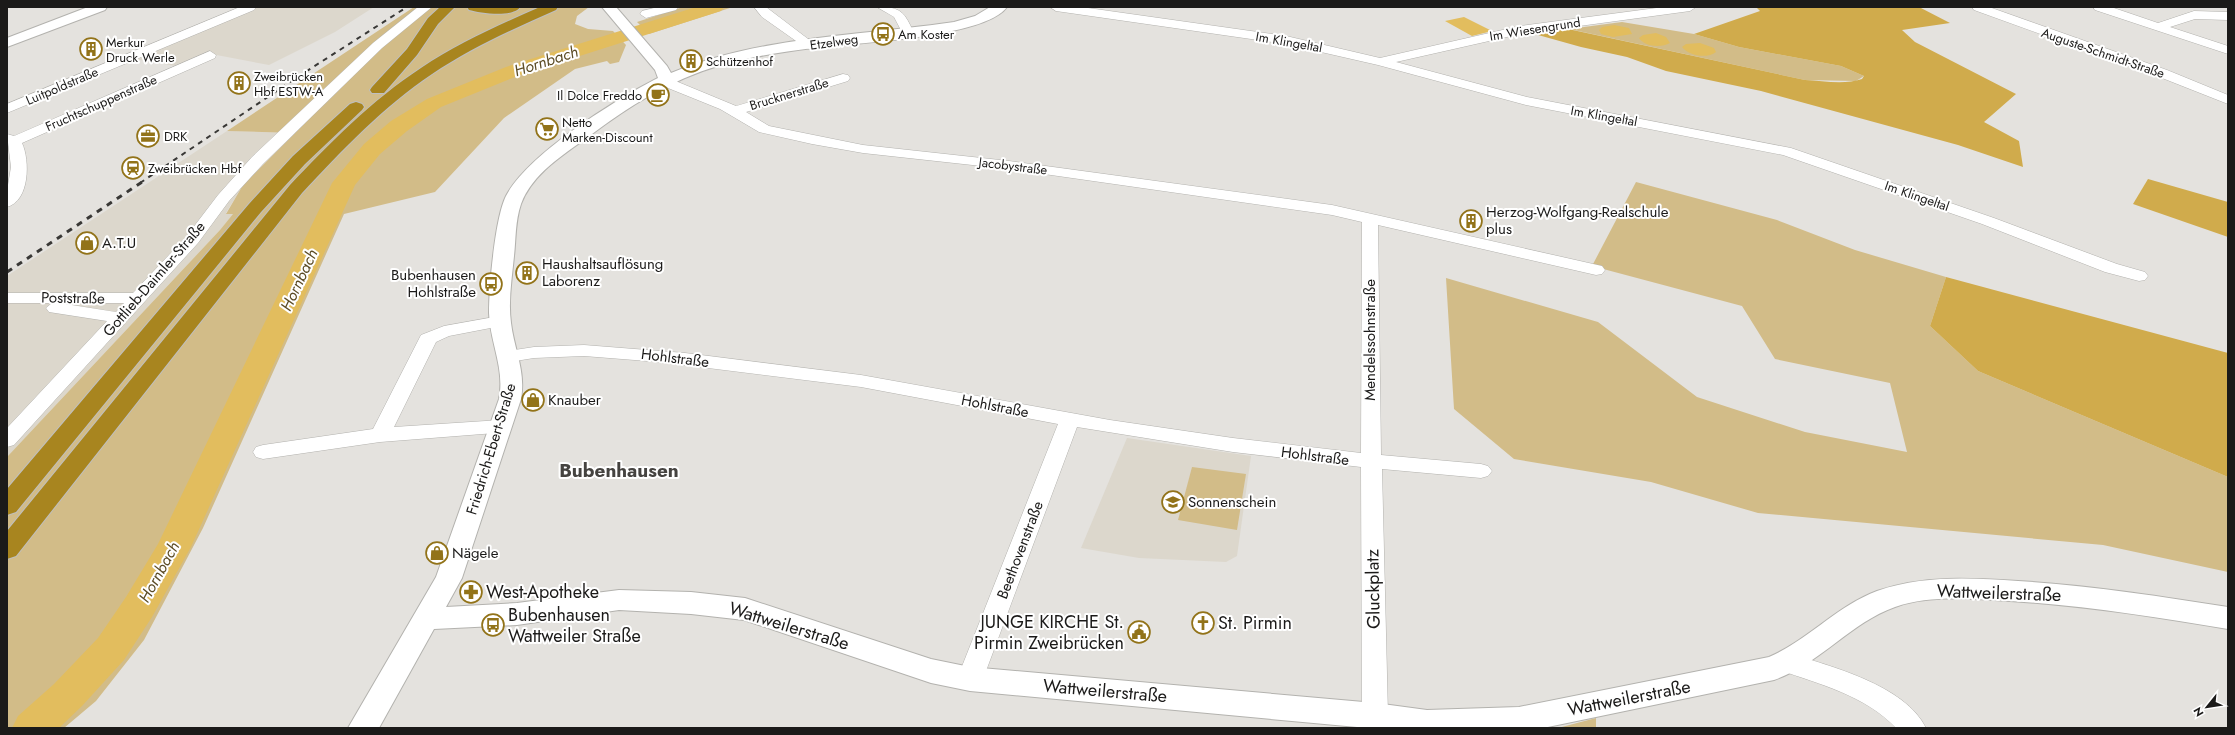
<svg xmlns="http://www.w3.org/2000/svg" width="2235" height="735" font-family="Jost,sans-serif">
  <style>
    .built { fill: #dcd7cc }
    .green { fill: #d2bc88 }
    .forest { fill: #d0ab4c }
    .water { fill: #e2bd5e }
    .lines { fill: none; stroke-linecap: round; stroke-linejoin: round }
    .river { fill: #e2bd5e; fill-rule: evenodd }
    .minor-casing { stroke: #b3b2ae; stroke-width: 1 }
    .tertiary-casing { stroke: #b3b2ae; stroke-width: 2 }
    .motorway-casing { stroke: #bfbfbf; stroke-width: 2 }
    .minor { fill: #fff; fill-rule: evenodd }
    .tertiary { fill: #fff; fill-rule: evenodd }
    .motorway { fill: #a8851f; fill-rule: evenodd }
    .rail-far1 { stroke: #393836; stroke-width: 2; stroke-dasharray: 5 5; stroke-linecap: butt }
    .rail { stroke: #393836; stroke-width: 3; stroke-dasharray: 6 6; stroke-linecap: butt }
    .labels { text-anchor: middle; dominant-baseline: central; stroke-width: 4; stroke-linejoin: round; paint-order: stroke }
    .far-street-label { font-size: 13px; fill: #1b1a19; stroke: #fff }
    .far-poi-label { font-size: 13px; fill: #1b1a19; stroke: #fff; text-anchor: start }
    .poi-label { font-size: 15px; fill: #1b1a19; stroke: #fff; text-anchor: start }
    .street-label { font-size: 15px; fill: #1b1a19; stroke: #fff }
    .water-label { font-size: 16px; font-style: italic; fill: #5c4c25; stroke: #fff }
    .near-street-label { font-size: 18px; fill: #1b1a19; stroke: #fff }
    .near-poi-label { font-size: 18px; fill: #1b1a19; stroke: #fff; text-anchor: start }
    .district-label { font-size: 19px; font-weight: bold; fill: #454340; stroke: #fff }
  </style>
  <rect width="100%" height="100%" fill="#e4e2de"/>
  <!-- built -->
  <g class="built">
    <polygon points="256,7 374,7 335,32 269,65 206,53 176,66 134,59"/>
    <polygon points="227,131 295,133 243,185 226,213 234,213 220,230 7,457 7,276"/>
    <polygon points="1127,438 1251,456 1237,556 1226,562 1139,558 1081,548"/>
  </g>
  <!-- green -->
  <g class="green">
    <polygon points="414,7 589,7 577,16 575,24 588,29 613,31 626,45 619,62 610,64 607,61 575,69 504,118 435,192 344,214 203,528 144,640 96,701 64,728 7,728 7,457 220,230 233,214 226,214 243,185 295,133 227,131"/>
    <polygon points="683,7 733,7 649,34 637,22"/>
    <polygon points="1622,22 1694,34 1739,47 1841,66 1864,76 1856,81 1805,80 1569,29"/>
    <polygon points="1636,182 1777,220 1855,250 1946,277 1930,326 1978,371 2228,477 2228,572 2103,545 1758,513 1651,482 1514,459 1454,409 1446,278 1598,322 1697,397 1805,432 1907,452 1890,383 1775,359 1742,306 1592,266"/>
    <polygon points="1192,467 1246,474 1237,530 1178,520"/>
    <polygon points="1596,718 1596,728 1558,728"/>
  </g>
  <!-- forest -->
  <g class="forest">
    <path d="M 1756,7 L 1919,7 L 1950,23 L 1902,30 L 1915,42 L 2016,94 L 1984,122 L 2019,141 L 2023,167 L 1958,145 L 1761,91 L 1666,71 L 1627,57 L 1581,47 L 1531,33 L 1568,29 L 1805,80 C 1823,81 1845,85 1862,79 L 1864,76 L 1841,66 L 1739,47 L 1694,34 L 1760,11 Z"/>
    <polygon points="2148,179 2228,202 2228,237 2133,204"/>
    <polygon points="1946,277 2228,353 2228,477 1978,371 1930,326"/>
  </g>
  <!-- water -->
  <g class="water">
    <polygon points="1464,17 1492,31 1472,36 1445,21"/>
    <polygon points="1614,25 1629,28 1632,34 1613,37 1601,34 1599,30 1602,27"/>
    <path d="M 1656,33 L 1666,37 L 1670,43 C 1661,48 1645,47 1639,38 L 1643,35 Z"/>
    <path d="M 1700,43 L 1714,48 L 1716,52 C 1707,59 1689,56 1682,47 L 1686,44 Z"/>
  </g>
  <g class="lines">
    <!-- river -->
    <polygon class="river" points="696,7 724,7 721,11 520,75 441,107 407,131 380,154 355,185 191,547 152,617 124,660 82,706 59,728 12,728 18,716 54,684 98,638 126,597 158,544 332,183 364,144 391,121 427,99 506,67"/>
    <!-- minor casing -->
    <g class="minor-casing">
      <g id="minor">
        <polygon points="240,7 256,7 254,10 7,113 7,104"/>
        <path d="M 418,7 L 432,7 L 382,48 L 263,164 L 229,201 L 198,243 L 14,445 L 7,447 L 7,428 L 107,321 L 49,312 L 46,308 L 52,303 L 7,303 L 7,293 L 133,293 L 186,237 L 218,195 L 252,157 L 373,43 ZM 59,303 L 124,303 L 116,312 Z"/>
        <polygon points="658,7 678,7 676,10 646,18 640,14 642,11"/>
        <polygon points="754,7 766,7 816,45 810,49 806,48 762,17"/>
        <path d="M 877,7 C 902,7 904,12 914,33 L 912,36 L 904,36 L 894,17 Z"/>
        <polygon points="1050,7 1081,7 1286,36 1380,58 1520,26 1664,7 1696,7 1690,11 1520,34 1396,62 1527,97 1791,148 1994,218 2117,264 2145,272 2148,276 2145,280 2139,281 2105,272 1982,224 1783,155 1526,105 1378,65 1286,44 1056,11"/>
        <polygon points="1972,7 1989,7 2167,70 2228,95 2228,104 2157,76 1974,10"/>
        <polygon points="2093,7 2111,7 2158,23 2194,11 2228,12 2228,20 2195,19 2170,27 2228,46 2228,54 2095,10"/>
        <path d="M 210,51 L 216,55 L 215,58 L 22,143 C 30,160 30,201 7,207 L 7,191 L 11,167 L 7,134 L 14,136 Z"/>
        <polygon points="843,74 848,75 850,78 848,81 746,112 769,126 863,145 1009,161 1332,205 1602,266 1605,270 1602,274 1596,275 1378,225 1381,455 1481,464 1488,466 1492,471 1488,476 1481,478 1382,469 1388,716 1384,724 1375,727 1366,724 1362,716 1361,467 1233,452 1077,427 983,679 979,686 970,689 961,686 957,679 1058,424 861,387 660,362 584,356 534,358 509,362 502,360 500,356 502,352 534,347 584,345 685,353 861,375 1110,420 1233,438 1361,453 1362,222 1332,215 1009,169 863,153 812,144 759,132 720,109 668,88 659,80 661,77 671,77 678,82 736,106"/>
        <polygon points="500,316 506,317 509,321 506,325 449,336 436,342 394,427 501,420 508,422 511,427 508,432 380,442 263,459 256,457 253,452 256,447 263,445 373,429 421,335 444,326"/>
        <path d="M 1788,653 C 1830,666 1905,685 1926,728 L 1896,728 C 1866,696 1820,684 1779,670 L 1776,663 L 1779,656 Z"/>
      </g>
    </g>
    <!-- tertiary casing -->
    <g class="tertiary-casing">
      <g id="tertiary">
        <polygon points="88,7 107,7 105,10 7,47 7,38"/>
        <path d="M 602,7 L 616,7 L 667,66 L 671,73 C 760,36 860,36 954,22 L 975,16 L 990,7 L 1007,7 C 985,38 852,43 813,48 C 781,52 749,57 718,66 C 670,80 628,107 588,137 C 563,155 532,174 521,204 C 515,221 516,239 514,256 C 512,278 508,301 511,323 C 514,349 526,371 521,399 L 462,578 L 446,607 L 517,603 L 619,590 L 691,592 L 745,598 L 931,659 L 970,667 L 1375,703 L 1427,710 L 1519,707 L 1769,657 C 1808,640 1837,606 1877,591 C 1923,575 1971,578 2018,581 C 2088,585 2158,596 2228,607 L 2228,629 C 2150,616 2073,604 1994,600 C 1962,598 1925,596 1895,607 C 1850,623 1820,664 1774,680 L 1543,728 L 1368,728 L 970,691 L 931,683 L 744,620 L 691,614 L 619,610 L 517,625 L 434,629 L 379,728 L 348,728 L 436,577 L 499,399 C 505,368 490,343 489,313 C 489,287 495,218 506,196 C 528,154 615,100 658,78 L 655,70 Z"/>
      </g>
    </g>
    <!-- motorway casing -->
    <g class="motorway-casing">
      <g id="motorway">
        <polygon points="440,7 455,7 438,24 417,55 384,93 372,93 370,90 372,87 407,49 428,18"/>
        <path d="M 467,7 L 520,7 C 513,18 480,13 469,10 Z"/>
        <path d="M 540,7 L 558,7 L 556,10 C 513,29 471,48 432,74 C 383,107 342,150 302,193 L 16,556 L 7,559 L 7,531 L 290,185 C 330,143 372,100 421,68 C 458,43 499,25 540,7 Z"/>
        <polygon points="356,102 362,104 364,107 362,110 305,164 261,212 16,512 7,515 7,489 249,204 293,156 350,104"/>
      </g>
    </g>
    <!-- minor -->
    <use href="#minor" class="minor"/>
    <!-- tertiary -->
    <use href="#tertiary" class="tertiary"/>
    <!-- motorway -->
    <use href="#motorway" class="motorway"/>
    <!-- rail-far1 -->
    <polyline class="rail-far1" points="140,183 299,76 407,7"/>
    <!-- rail -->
    <polyline class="rail" points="7,272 142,182"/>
  </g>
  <!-- icons -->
  <defs>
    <g id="bus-ring" transform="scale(1.15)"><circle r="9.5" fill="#fff" stroke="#927319" stroke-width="1.5"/><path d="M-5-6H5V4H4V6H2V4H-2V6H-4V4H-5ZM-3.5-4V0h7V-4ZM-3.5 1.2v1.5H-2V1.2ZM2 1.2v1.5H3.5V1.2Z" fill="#927319"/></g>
    <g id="building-ring" transform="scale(1.15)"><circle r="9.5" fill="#fff" stroke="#927319" stroke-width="1.5"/><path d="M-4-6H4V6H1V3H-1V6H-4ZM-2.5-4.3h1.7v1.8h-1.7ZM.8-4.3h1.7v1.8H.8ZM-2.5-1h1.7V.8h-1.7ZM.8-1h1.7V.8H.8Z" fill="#927319"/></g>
    <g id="cafe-ring" transform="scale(1.15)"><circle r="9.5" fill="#fff" stroke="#927319" stroke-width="1.5"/><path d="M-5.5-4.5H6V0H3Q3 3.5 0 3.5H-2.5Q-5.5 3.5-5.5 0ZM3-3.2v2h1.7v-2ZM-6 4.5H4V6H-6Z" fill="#927319"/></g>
    <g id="supermarket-ring" transform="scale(1.15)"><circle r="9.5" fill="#fff" stroke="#927319" stroke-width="1.5"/><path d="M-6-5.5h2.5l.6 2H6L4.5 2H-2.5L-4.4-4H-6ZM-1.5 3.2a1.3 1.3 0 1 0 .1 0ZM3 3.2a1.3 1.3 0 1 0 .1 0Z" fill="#927319"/></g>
    <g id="office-ring" transform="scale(1.15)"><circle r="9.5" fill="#fff" stroke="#927319" stroke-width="1.5"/><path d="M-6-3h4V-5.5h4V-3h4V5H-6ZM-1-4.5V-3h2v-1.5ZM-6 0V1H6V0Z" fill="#927319"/></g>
    <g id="station-ring" transform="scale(1.15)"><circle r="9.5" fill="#fff" stroke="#927319" stroke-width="1.5"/><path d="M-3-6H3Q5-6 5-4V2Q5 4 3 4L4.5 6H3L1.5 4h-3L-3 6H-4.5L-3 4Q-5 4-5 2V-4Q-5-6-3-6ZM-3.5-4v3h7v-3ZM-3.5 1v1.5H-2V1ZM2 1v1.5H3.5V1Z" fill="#927319"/></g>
    <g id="shop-ring" transform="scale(1.15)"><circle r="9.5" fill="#fff" stroke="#927319" stroke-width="1.5"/><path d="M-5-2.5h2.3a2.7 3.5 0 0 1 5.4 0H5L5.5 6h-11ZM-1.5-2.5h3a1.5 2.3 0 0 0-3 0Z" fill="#927319"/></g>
    <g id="school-ring" transform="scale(1.15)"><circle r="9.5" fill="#fff" stroke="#927319" stroke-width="1.5"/><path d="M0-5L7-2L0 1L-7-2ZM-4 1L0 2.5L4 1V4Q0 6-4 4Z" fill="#927319"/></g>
    <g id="pharmacy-ring" transform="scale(1.15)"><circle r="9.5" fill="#fff" stroke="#927319" stroke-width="1.5"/><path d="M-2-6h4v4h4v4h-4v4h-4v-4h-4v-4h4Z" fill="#927319"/></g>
    <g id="church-ring" transform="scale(1.15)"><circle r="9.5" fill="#fff" stroke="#927319" stroke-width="1.5"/><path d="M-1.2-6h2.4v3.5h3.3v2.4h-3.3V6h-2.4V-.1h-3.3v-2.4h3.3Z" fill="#927319"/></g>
    <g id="civic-ring" transform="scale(1.15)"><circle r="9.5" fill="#fff" stroke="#927319" stroke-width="1.5"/><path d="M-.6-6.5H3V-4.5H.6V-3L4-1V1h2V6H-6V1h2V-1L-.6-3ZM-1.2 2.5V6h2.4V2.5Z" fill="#927319"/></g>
  </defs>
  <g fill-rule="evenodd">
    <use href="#bus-ring" x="883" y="34"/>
    <use href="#building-ring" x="91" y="49"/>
    <use href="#building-ring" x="691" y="61"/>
    <use href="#building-ring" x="239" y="83"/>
    <use href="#cafe-ring" x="658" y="95"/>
    <use href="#supermarket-ring" x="547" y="129"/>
    <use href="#office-ring" x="148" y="136"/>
    <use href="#station-ring" x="133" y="168"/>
    <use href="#building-ring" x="1471" y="221"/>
    <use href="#shop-ring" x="87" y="243"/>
    <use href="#building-ring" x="527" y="273"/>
    <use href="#bus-ring" x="491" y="284"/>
    <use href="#shop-ring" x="533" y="400"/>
    <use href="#school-ring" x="1173" y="502"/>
    <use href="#shop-ring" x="437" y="553"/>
    <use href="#pharmacy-ring" x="471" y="592"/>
    <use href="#church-ring" x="1203" y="623"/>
    <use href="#bus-ring" x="493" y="625"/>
    <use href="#civic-ring" x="1139" y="632"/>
  </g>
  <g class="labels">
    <!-- far-street labels -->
    <g class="far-street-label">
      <text transform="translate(1535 29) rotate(-9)">Im Wiesengrund</text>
      <text transform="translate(834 42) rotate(-8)">Etzelweg</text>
      <text transform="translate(1289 42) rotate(10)">Im Klingeltal</text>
      <text transform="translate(2103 53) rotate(19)">Auguste-Schmidt-Straße</text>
      <text transform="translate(62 86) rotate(-23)">Luitpoldstraße</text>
      <text transform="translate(789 94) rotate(-17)">Brucknerstraße</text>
      <text transform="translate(101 103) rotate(-24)">Fruchtschuppenstraße</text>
      <text transform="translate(1604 116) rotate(10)">Im Klingeltal</text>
      <text transform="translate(1013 166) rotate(7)">Jacobystraße</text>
      <text transform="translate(1917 196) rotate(19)">Im Klingeltal</text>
    </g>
    <!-- far-poi labels -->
    <g class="far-poi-label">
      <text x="898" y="34">Am Koster</text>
      <text x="106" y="42">Merkur<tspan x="106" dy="15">Druck Werle</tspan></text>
      <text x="706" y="61">Schützenhof</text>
      <text x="254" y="76">Zweibrücken<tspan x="254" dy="15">Hbf ESTW-A</tspan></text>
      <text x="642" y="95" text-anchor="end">Il Dolce Freddo</text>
      <text x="562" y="122">Netto<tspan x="562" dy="15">Marken-Discount</tspan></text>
      <text x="164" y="136">DRK</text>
      <text x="148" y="168">Zweibrücken Hbf</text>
    </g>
    <!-- poi labels -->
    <g class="poi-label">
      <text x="1486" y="212">Herzog-Wolfgang-Realschule<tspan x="1486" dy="17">plus</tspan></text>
      <text x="102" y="243">A.T.U</text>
      <text x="542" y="264">Haushaltsauflösung<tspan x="542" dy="17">Laborenz</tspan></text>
      <text x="476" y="275" text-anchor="end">Bubenhausen<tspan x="476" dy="17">Hohlstraße</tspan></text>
      <text x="548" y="400">Knauber</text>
      <text x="1188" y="502">Sonnenschein</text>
      <text x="452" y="553">Nägele</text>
    </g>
    <!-- street labels -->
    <g class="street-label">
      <text transform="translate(154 279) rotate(-49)">Gottlieb-Daimler-Straße</text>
      <text transform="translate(73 298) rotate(1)">Poststraße</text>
      <text transform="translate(1370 340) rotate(-90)">Mendelssohnstraße</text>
      <text transform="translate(675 358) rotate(7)">Hohlstraße</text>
      <text transform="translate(995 406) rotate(11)">Hohlstraße</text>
      <text transform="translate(491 449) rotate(-73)">Friedrich-Ebert-Straße</text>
      <text transform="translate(1315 456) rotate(7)">Hohlstraße</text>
      <text transform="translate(1020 550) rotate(-69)">Beethovenstraße</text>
    </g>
    <!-- water labels -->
    <g class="water-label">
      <text transform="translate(546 61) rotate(-18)">Hornbach</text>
      <text transform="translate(299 280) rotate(-65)">Hornbach</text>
      <text transform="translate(159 572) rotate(-61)">Hornbach</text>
    </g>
    <!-- near-street labels -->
    <g class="near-street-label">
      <text transform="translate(1373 589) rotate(-91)">Gluckplatz</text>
      <text transform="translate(1999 593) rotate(2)">Wattweilerstraße</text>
      <text transform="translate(789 626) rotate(17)">Wattweilerstraße</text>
      <text transform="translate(1105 691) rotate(5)">Wattweilerstraße</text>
      <text transform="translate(1629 698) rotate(-11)">Wattweilerstraße</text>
    </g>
    <!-- near-poi labels -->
    <g class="near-poi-label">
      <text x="486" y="592">West-Apotheke</text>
      <text x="508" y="615">Bubenhausen<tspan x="508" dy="21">Wattweiler Straße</tspan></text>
      <text x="1124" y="622" text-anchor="end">JUNGE KIRCHE St.<tspan x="1124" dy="21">Pirmin Zweibrücken</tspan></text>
      <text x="1218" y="623">St. Pirmin</text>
    </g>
    <!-- district labels -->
    <g class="district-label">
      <text x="619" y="470">Bubenhausen</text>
    </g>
  </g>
  <!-- border -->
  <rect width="2235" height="735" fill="none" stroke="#1b1a19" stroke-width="16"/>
  <!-- north arrow -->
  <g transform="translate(2207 707) rotate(240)" stroke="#ffffff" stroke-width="3" paint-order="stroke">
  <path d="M0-3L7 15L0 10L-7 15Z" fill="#1b1a19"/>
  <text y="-6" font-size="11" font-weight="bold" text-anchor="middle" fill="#1b1a19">N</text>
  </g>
</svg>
